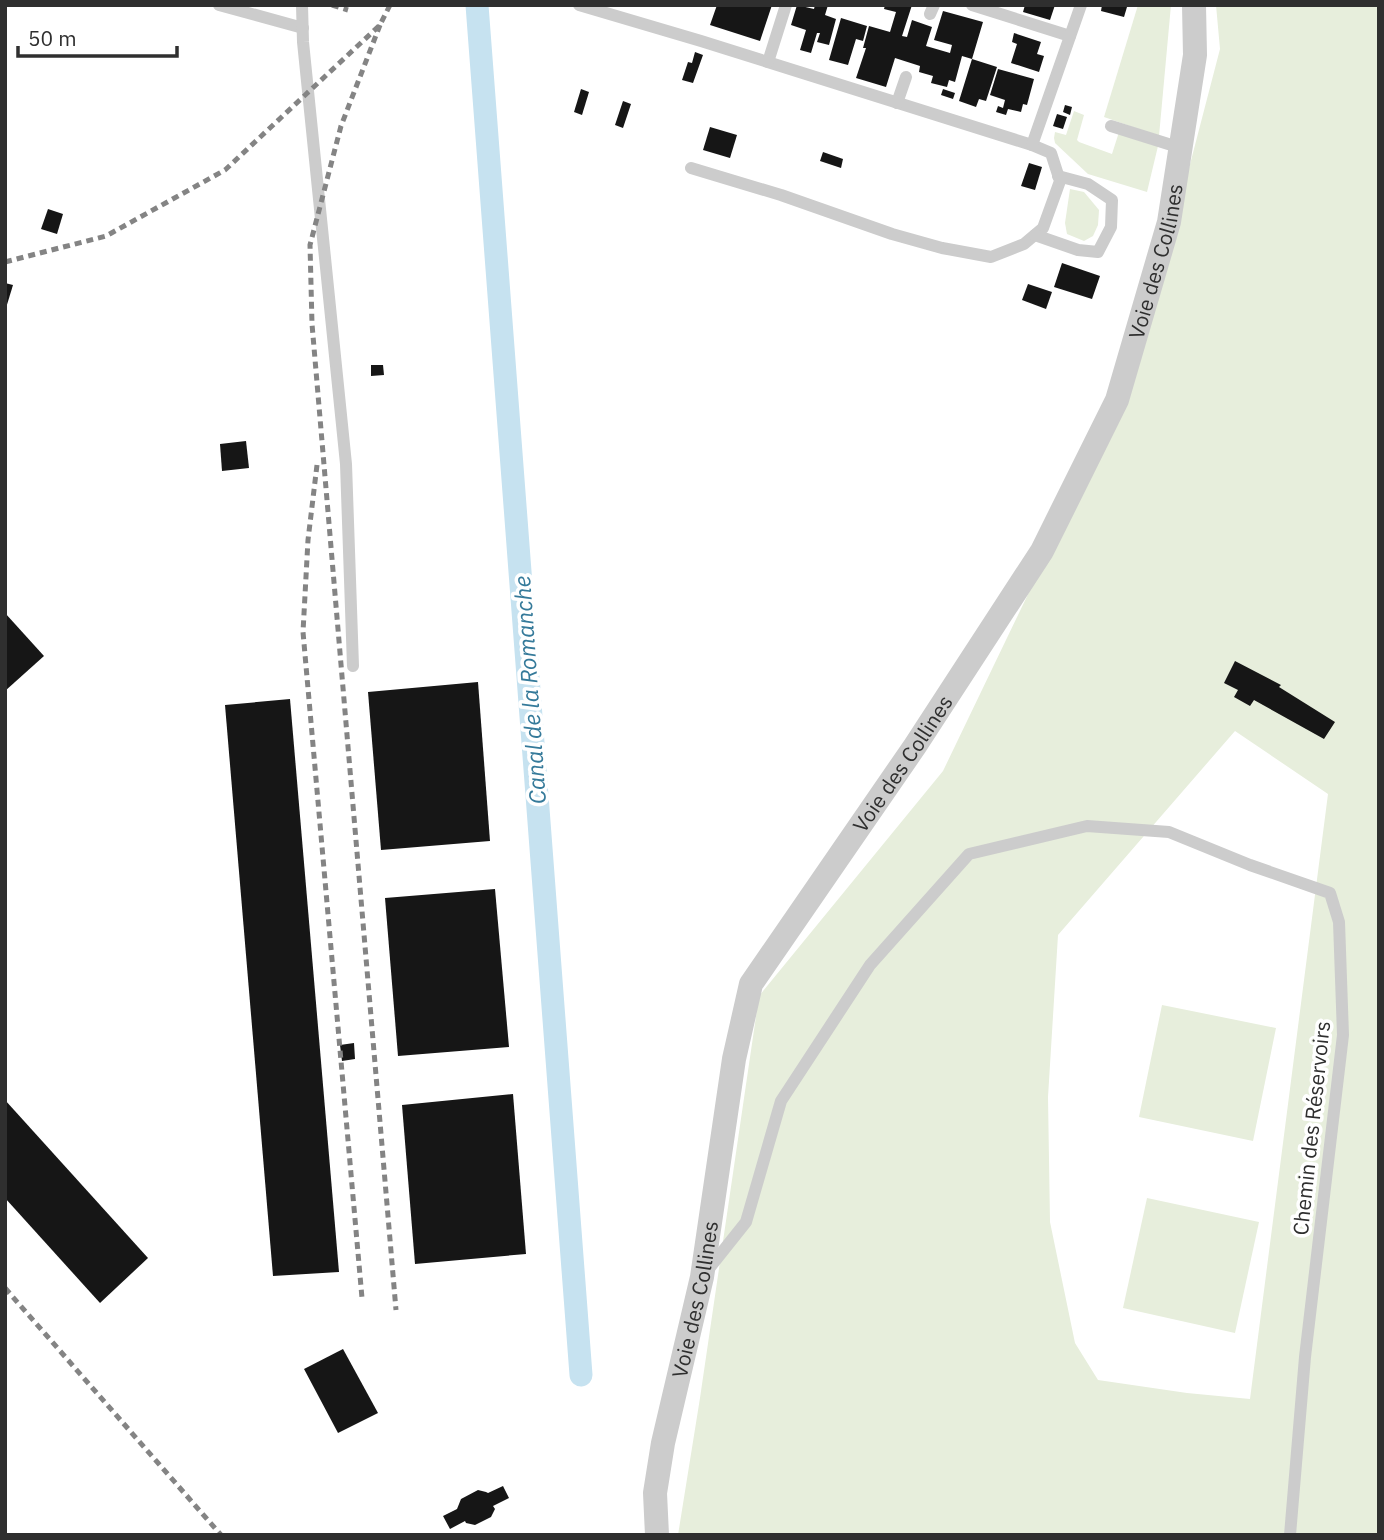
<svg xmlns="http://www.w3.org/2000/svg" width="1384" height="1540" font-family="'IBM Plex Sans',sans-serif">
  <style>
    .green { fill: #e7eedc; fill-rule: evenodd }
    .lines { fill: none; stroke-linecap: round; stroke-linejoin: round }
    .canal { stroke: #c6e2f0; stroke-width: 23 }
    .building { fill: #161616 }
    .lane { stroke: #ccc; stroke-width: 12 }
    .street { stroke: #ccc; stroke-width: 24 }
    .rail { stroke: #848484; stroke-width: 5; stroke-dasharray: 7 5; stroke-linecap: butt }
    .labels { text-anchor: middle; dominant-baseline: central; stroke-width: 7; stroke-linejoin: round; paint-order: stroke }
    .street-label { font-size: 21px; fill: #2f2f2f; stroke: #fff }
    .water-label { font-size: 23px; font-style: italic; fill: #357a9a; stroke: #fff }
  </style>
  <rect width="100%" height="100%" fill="#fff"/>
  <!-- green -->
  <g class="green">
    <polygon points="1138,5 1171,5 1159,136 1104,117"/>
    <path d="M 1216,5 L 1379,5 L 1379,1535 L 678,1535 L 700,1398 L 759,996 L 943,771 L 1094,457 L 1150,318 L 1220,49 ZM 1235,731 L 1328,794 L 1250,1399 L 1187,1393 L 1098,1380 L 1075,1343 L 1050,1222 L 1048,1097 L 1058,935 Z"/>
    <polygon points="1074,111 1084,115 1077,140 1079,142 1112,154 1119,132 1158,146 1147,192 1088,174 1055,143 1054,138 1055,132 1066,135"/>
    <polygon points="1070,189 1084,192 1099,210 1098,225 1093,236 1084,241 1067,234 1065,223"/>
    <polygon points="1162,1005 1276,1028 1253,1141 1139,1117"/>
    <polygon points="1147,1198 1259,1222 1235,1333 1123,1308"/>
  </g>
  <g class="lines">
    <!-- canal -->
    <polyline class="canal" points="477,5 581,1375"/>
  </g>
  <!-- building -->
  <g class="building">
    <polygon points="717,5 772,5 760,41 710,25"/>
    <polygon points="797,5 814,9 815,5 828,5 825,15 836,19 829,45 817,42 820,33 817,33 811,53 800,50 806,30 791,25"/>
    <polygon points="885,5 912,5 902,36 907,37 912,20 932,27 926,46 950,53 952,45 934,40 943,11 983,22 972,59 962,56 955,82 949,80 947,87 931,83 933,76 919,72 920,66 895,58 886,87 856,78 866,48 863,48 869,26 890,32 896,12 884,9"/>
    <polygon points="1025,5 1055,5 1050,20 1023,12"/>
    <polygon points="1102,5 1123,5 1127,7 1124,17 1101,11"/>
    <polygon points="841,18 867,26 863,41 856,39 848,65 829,60"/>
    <polygon points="1014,33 1041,42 1037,54 1044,56 1039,72 1011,63 1017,44 1012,42"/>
    <polygon points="695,52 703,55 693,83 682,80 688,62 692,63"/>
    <polygon points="972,59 997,67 986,101 979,99 976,107 959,101"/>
    <polygon points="998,69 1034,79 1027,105 1023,104 1021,112 1008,109 1006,115 996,112 998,106 1003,108 1005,100 990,95"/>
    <polygon points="581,89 589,92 582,115 574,112"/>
    <polygon points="943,89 955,93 953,99 941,95"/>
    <polygon points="623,101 631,104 623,128 615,125"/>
    <polygon points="1065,105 1072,107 1070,115 1063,112"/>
    <polygon points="1057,114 1067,117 1063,129 1053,126"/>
    <polygon points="710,127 737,135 730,158 703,150"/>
    <polygon points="823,152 843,159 841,168 820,161"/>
    <polygon points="1029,163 1042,167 1035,190 1021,186"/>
    <polygon points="48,209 63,214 57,234 41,229"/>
    <polygon points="1062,263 1100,276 1092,299 1054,287"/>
    <polygon points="5,283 13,285 6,308 5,308"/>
    <polygon points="1028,284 1052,292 1046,309 1022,300"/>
    <polygon points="371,365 383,365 384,375 371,376"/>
    <polygon points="246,441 249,468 222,471 220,444"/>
    <polygon points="5,613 44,656 5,691"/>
    <polygon points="1235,661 1281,685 1279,687 1335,722 1324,739 1254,700 1250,706 1234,697 1238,690 1224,683"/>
    <polygon points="478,682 490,841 381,850 368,692"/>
    <polygon points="290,699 339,1272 273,1276 225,705"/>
    <polygon points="495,889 509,1047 398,1056 385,898"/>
    <polygon points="354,1043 355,1059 342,1061 340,1045"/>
    <polygon points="513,1094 526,1254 415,1264 402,1105"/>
    <polygon points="5,1100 148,1258 100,1303 5,1198"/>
    <polygon points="343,1349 378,1413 338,1433 304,1369"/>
    <polygon points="503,1486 509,1498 493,1506 495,1509 491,1517 475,1525 466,1523 465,1521 450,1529 443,1516 457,1509 461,1499 478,1490 486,1492 488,1493"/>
  </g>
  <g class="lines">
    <!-- lane -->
    <g class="lane">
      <polyline points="219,5 303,28"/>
      <polyline points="302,5 303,42 346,464 353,666"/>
      <polyline points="579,5 701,41 1032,145 1051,153 1060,181 1043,228 1024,244 991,257 942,248 892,234 781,195 691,168"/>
      <polyline points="972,5 1070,36"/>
      <polyline points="930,14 934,5"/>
      <polyline points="768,62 786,5"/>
      <polyline points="897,103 906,77"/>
      <polyline points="1111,126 1181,148"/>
      <polyline points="1032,145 1081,5"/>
      <polyline points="1035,235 1078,250 1098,252 1111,227 1112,200 1088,184 1058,176"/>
      <polyline points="707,1271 746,1222 781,1101 870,965 969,854 1087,826 1169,832 1250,865 1330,893 1339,922 1343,1035 1305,1357 1290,1535"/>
    </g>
    <!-- street -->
    <path class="street" id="s1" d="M 657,1535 L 655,1493 L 663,1443 L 702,1277 L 734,1059 L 751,984 L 915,746 L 1042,551 L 1117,400 L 1169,222 L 1195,55 L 1194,5"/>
    <!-- rail -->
    <g class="rail">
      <polyline points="332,5 348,10"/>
      <polyline points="380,25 341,126 310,245 312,324 396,1310"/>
      <polyline points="5,262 106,236 225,170 380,25 390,5"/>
      <polyline points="317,465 308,540 303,632 362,1298"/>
      <polyline points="5,1288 221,1535"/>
    </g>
  </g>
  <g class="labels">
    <!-- street labels -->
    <g class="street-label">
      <text stroke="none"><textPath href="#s1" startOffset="1395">Voie des Collines</textPath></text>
      <text stroke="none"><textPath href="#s1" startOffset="828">Voie des Collines</textPath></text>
      <text transform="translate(1311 1128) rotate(-84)">Chemin des Réservoirs</text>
      <text stroke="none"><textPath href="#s1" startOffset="240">Voie des Collines</textPath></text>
    </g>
    <!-- water labels -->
    <g class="water-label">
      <text transform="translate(529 690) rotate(-94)">Canal de la Romanche</text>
    </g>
  </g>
  <!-- border -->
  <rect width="1384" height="1540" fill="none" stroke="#2f2f2f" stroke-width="14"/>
  <!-- scale -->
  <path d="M18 46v10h159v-10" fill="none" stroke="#2f2f2f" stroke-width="3.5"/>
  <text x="28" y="46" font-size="21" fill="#2f2f2f" stroke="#ffffff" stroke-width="5" paint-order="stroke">50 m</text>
</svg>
